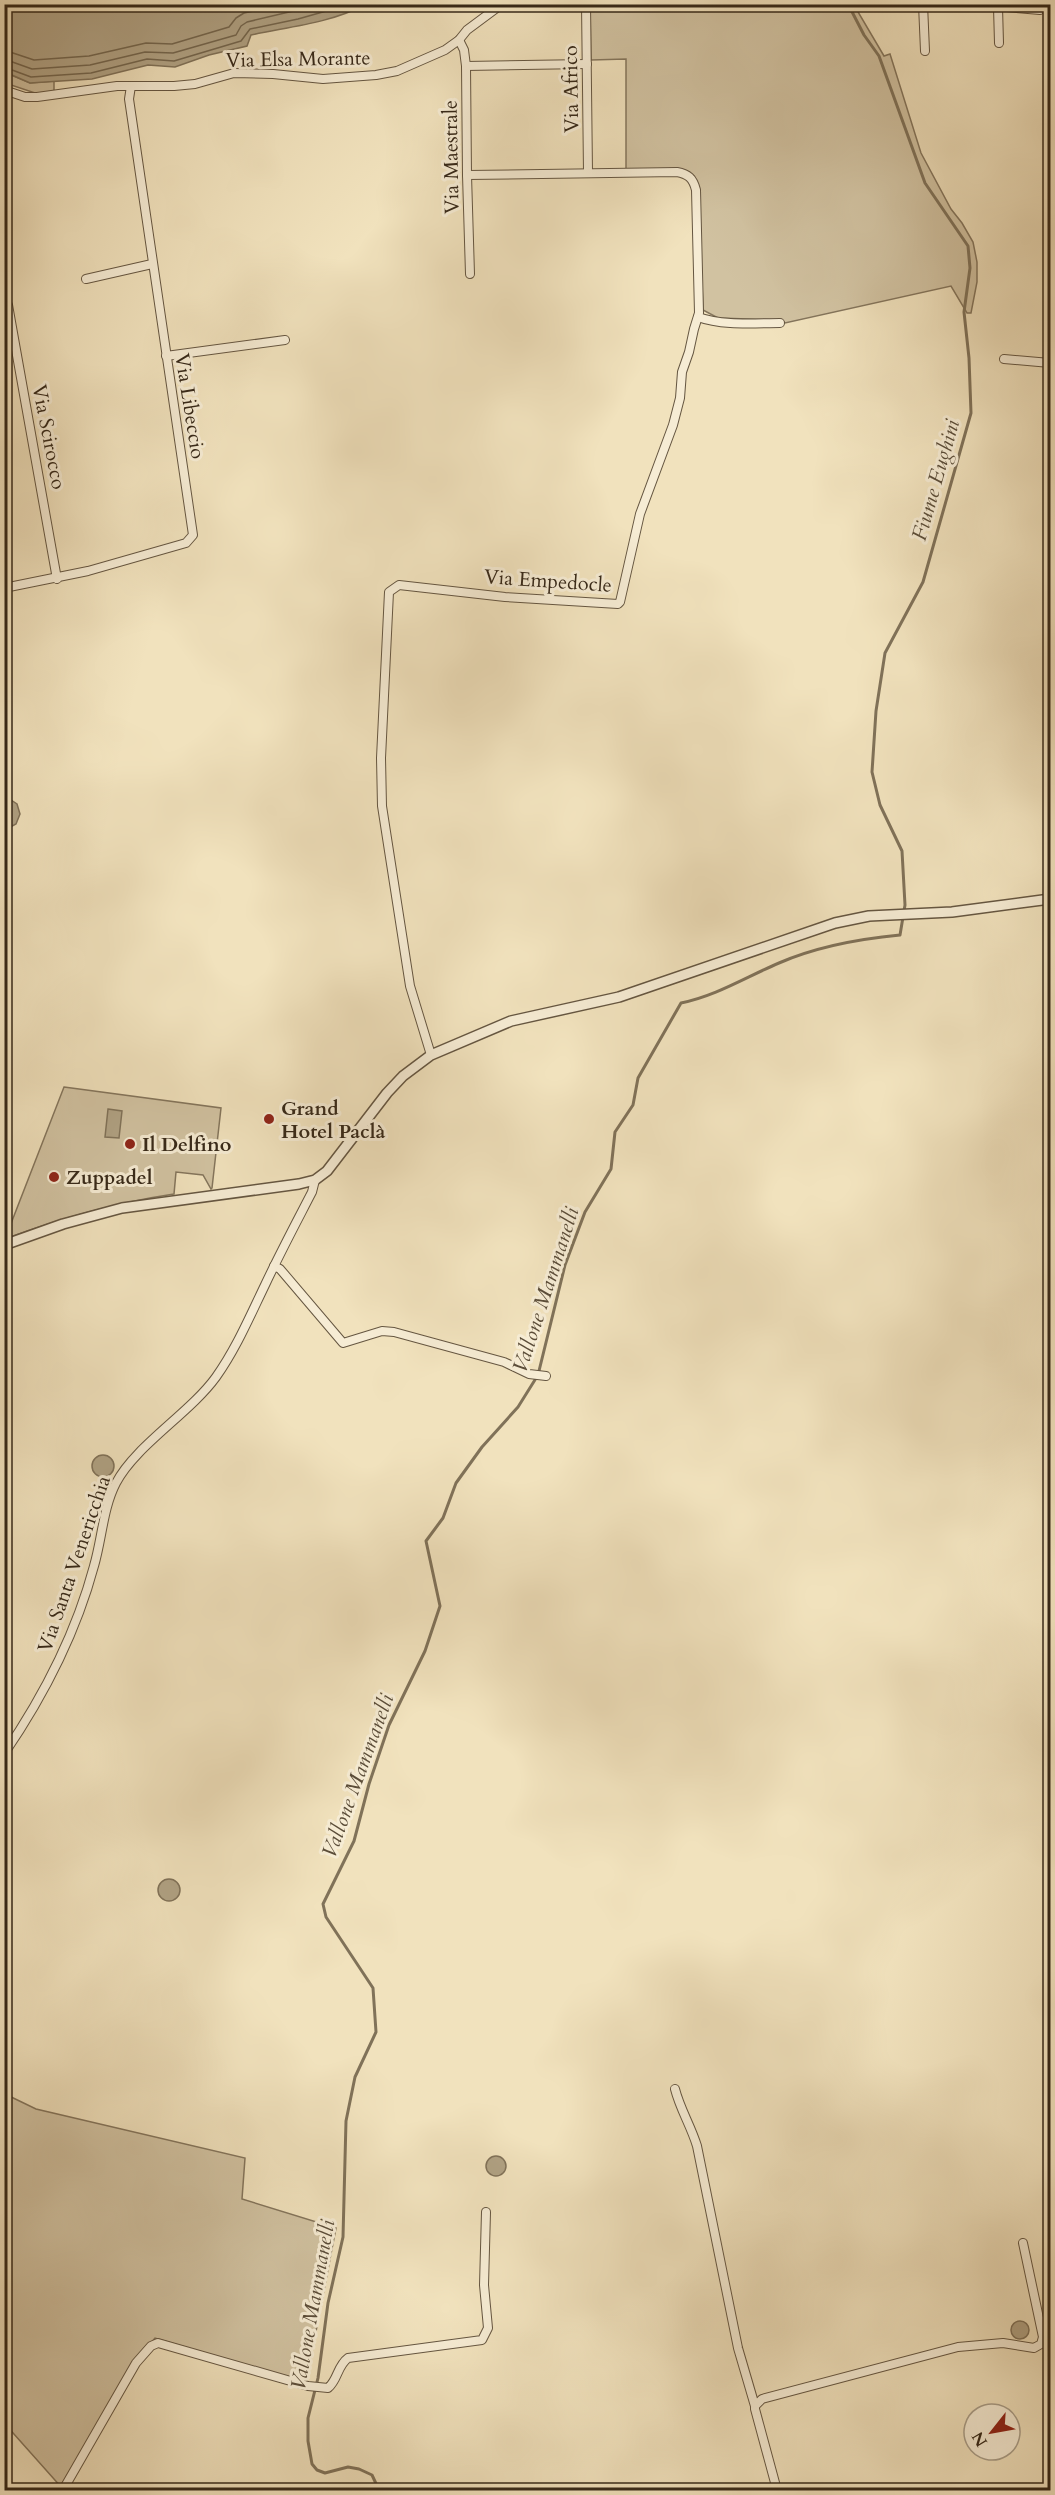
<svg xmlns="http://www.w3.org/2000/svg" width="1055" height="2495" font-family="Cardo,serif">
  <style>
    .green { fill: #d1c2a1; stroke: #84755c; stroke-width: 1.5 }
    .water { fill: #b1a385; stroke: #807259; stroke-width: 1.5 }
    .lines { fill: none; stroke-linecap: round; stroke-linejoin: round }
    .shore { stroke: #74664e; stroke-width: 1.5 }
    .stream { stroke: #807259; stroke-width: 3 }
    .minor-casing { stroke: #655641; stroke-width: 10 }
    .tertiary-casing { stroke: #655641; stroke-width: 12 }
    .minor { stroke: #f6ecd4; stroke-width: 8 }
    .tertiary { stroke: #f6ecd4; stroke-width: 9 }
    .poi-dot { fill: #8f2418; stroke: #f6ecd4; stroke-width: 2 }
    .labels { text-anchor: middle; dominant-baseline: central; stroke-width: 6; stroke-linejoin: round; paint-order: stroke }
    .street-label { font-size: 20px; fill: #362818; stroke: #f6ecd4 }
    .poi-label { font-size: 20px; font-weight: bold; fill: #362818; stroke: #f6ecd4; text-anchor: start }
    .water-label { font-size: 21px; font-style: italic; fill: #5b4d39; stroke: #f6ecd4 }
  </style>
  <rect width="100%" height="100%" fill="#f1e2bd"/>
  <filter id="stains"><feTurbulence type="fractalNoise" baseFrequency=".00333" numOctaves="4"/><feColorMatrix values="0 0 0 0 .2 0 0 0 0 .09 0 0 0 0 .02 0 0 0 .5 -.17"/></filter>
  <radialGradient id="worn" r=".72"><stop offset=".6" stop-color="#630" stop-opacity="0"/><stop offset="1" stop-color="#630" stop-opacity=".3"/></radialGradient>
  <!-- green -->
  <g class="green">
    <polygon points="590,5 854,5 884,56 890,54 921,153 951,209 962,223 973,242 977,262 977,282 971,313 967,313 951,286 785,323 782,320 718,318 703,310 698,184 694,176 687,171 626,169 626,59 591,60"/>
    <polygon points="4,72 30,83 54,81 54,92 35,93 5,83"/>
    <path d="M 64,1087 L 221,1108 L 212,1188 L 211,1189 L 203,1175 L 176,1172 L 174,1194 C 114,1203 61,1218 5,1239 Z"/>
    <polygon points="5,2094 36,2109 245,2158 242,2199 336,2228 306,2383 155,2338 133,2364 62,2488 5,2424"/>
  </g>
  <!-- water -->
  <g class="water">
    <path d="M 4,5 L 5,4 L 364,5 C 331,23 288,27 251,35 L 247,46 L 209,55 L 175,67 L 148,65 L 92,79 L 30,83 L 5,72 Z"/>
    <polygon points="5,796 17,804 20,814 16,824 5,830"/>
    <polygon points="108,1109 122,1111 119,1138 105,1137"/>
    <circle cx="103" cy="1466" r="11"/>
    <circle cx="169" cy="1890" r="11"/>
    <circle cx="496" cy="2166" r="10"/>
    <circle cx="1020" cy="2330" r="9"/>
  </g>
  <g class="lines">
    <!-- shore -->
    <g class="shore">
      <polyline points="4,50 34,60 89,56 146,43 172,44 229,27 236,18 244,13 287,4"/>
      <polyline points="4,59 32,69 90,65 145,52 173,53 236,35 241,26 247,22 323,4"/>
      <polyline points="4,67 31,77 91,73 147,59 174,61 241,41 250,29 298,19 351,4"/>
    </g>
    <!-- stream -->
    <path class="stream" d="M 379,2490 L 372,2475 L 359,2469 L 348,2467 L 325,2473 L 317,2470 L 312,2464 L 308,2441 L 308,2418 L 318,2378 L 328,2303 L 343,2237 L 346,2121 L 355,2077 L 376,2032 L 373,1988 L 326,1917 L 323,1904 L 354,1841 L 369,1784 L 389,1725 L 425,1651 L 440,1606 L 426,1541 L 443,1518 L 456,1483 L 482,1447 L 518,1407 L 538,1375 L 565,1265 L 585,1212 L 611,1169 L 615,1132 L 633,1105 L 638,1078 L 681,1003 C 716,996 746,977 779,963 C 818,946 858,939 900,935 L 905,905 L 902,851 L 880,805 L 872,772 L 876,711 L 885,653 L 923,582 L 971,413 L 969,358 L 964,312 L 970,268 L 968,246 L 925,183 L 879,56 L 864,35 L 848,4"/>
    <!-- minor casing -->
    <g class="minor-casing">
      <g id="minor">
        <polyline points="586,4 588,172"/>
        <polyline points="923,4 925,51"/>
        <polyline points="972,4 1040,10"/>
        <polyline points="998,7 999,43"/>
        <polyline points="459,40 464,50 466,66 467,175 470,274"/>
        <polyline points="466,66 587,64"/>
        <polyline points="4,90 25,97 37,97 117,86 174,86 195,84 234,73 273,74 323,79 376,75 397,71 445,50 459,40 467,30 502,4"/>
        <polyline points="86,279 152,264"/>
        <polyline points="4,306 8,305 57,579"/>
        <path d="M 698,317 C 723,326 754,323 780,323"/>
        <polyline points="166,356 285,340"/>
        <polyline points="1004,359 1050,363"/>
        <polyline points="4,588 88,571 186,543 193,535 129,99 131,86"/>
        <path d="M 431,1055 L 410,986 L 382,806 L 381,758 L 389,592 L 399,585 L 505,597 L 618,604 L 620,602 L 640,514 L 673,425 L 680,398 L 682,372 L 689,352 L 694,329 L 699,313 L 696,190 C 693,178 688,174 677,172 L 467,175"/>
        <polyline points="274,1266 280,1269 343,1343 382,1331 394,1332 504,1362 529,1374 546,1376"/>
        <path d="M 4,1754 C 43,1697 76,1633 94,1566 C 102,1539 103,1508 116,1483 C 135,1446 190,1413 216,1377 C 236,1349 250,1316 265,1285 C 280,1253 296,1223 312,1192 L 315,1180"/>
        <path d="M 675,2089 C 680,2109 691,2126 697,2146 L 738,2348 L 755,2406"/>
        <path d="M 63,2490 L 136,2363 L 151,2346 L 158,2343 L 308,2386 L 328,2388 C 338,2380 337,2366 348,2358 L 482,2340 L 488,2328 L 484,2285 L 486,2212"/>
        <polyline points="777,2490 755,2409 755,2406 762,2399 958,2347 1003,2343 1034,2348 1041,2344 1043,2337 1023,2243"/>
      </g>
    </g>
    <!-- tertiary casing -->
    <g class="tertiary-casing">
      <polyline id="tertiary" points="4,1245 63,1224 122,1208 299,1184 315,1180 327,1171 387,1093 403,1076 431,1055 511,1021 619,997 835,923 869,916 952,912 1050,899"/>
    </g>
    <!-- minor -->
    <use href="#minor" class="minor"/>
    <!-- tertiary -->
    <use href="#tertiary" class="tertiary"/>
  </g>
  <!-- markers -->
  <g class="poi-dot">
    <circle cx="269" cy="1119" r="6"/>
    <circle cx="130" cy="1144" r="6"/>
    <circle cx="54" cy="1177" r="6"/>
  </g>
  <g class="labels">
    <!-- street labels -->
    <g class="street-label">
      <text transform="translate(298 59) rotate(-1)">Via Elsa Morante</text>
      <text transform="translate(571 89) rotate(-91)">Via Africo</text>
      <text transform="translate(451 157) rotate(-91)">Via Maestrale</text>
      <text transform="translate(190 406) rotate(81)">Via Libeccio</text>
      <text transform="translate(49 437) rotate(79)">Via Scirocco</text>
      <text transform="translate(548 581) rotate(4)">Via Empedocle</text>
      <text transform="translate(74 1564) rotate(-71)">Via Santa Venericchia</text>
    </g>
    <!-- poi labels -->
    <g class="poi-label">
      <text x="281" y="1108">Grand<tspan x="281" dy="23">Hotel Paclà</tspan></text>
      <text x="142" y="1144">Il Delfino</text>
      <text x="66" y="1177">Zuppadel</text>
    </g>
    <!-- water labels -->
    <g class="water-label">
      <text transform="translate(936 480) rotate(-74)">Fiume Eughini</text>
      <text transform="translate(546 1290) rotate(-72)">Vallone Mammanelli</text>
      <text transform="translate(358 1776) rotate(-70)">Vallone Mammanelli</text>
      <text transform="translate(313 2305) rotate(-80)">Vallone Mammanelli</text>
    </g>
  </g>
  <!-- margin -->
  <rect width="1055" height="2495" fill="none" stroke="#f1e2bd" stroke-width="24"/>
  <rect x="6" y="6" width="1043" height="2483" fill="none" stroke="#362818" stroke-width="3"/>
  <rect x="12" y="12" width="1031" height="2471" fill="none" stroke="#362818" stroke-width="1.5"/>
  <!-- north arrow -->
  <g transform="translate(992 2432) rotate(239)"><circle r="28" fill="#f6ecd4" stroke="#a99e89" stroke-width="1.5"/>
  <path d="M0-4.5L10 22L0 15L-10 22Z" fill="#8f2418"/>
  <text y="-9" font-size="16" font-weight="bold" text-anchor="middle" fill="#362818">N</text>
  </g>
  <rect width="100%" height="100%" filter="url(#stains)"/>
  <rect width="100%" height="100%" fill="url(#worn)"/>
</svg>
